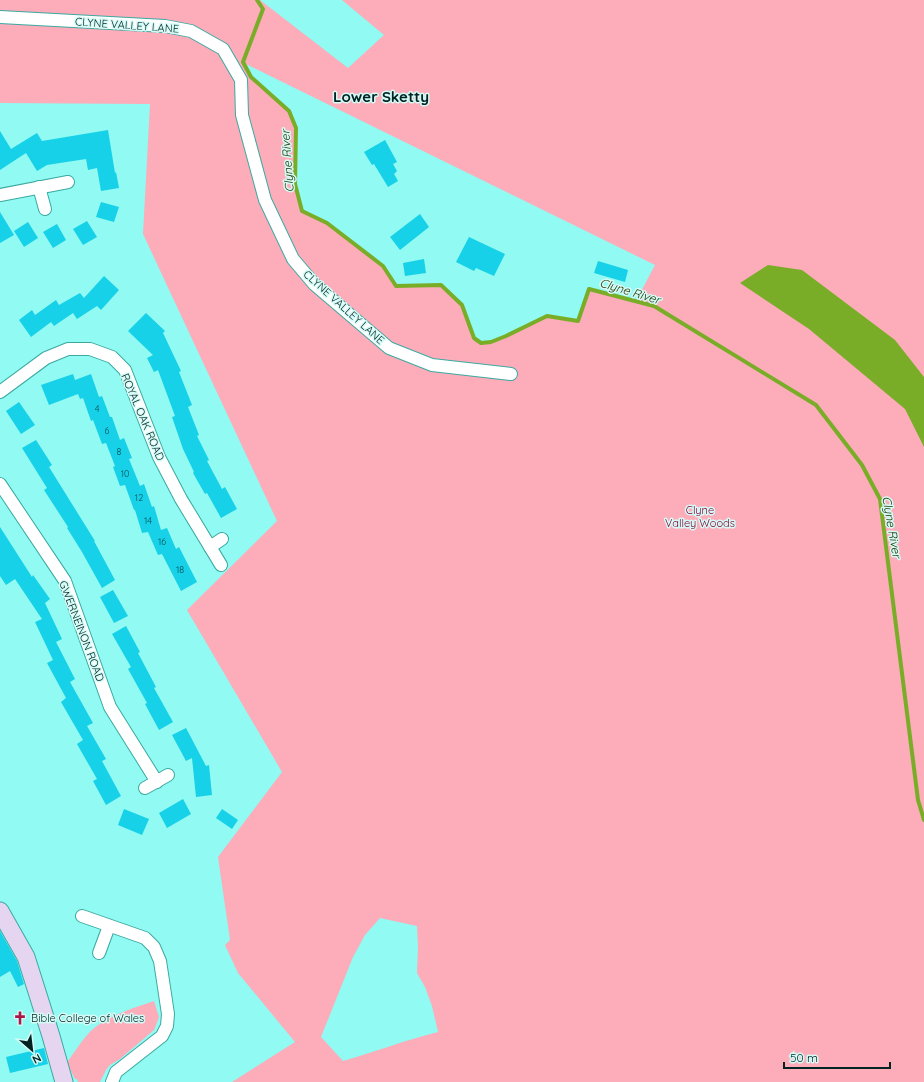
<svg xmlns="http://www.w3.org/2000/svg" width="924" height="1082" font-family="Quicksand,sans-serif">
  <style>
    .green { fill: #fdacb9; fill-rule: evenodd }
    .water { fill: #7aad27 }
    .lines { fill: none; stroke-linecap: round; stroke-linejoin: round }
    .stream { stroke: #7aad27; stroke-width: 4 }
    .building { fill: #16d1e8 }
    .minor-casing { stroke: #3ba9a1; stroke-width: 14 }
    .secondary-casing { stroke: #3ba9a1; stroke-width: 19 }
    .minor { stroke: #fff; stroke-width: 12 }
    .secondary { stroke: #e5d5f1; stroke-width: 17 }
    .labels { text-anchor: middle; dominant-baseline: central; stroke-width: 3; stroke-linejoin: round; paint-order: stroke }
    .number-label { font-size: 9px; fill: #064e53 }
    .street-label { font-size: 11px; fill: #012321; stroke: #d5fbf7 }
    .park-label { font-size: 11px; fill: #830033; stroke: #d5fbf7 }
    .poi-label { font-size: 11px; fill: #012321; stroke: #d5fbf7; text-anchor: start }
    .water-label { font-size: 12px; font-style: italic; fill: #223601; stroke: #d5fbf7 }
    .district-label { font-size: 15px; font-weight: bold; fill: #012321; stroke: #d5fbf7 }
  </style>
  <rect width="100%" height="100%" fill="#91faf2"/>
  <!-- green -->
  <g class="green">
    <path d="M 0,0 L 260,0 L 348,68 L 384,35 L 342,0 L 924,0 L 924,1082 L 232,1082 L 295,1042 L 238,973 L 225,945 L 230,940 L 218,857 L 282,772 L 187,610 L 277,521 L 143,234 L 150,104 L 0,103 ZM 244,63 L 655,265 L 636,301 L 589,289 L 578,321 L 547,316 L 506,336 L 491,342 L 481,343 L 474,337 L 462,305 L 441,285 L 396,286 L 383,266 L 327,223 L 302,211 L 295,184 L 296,128 L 289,111 L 251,77 ZM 380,918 L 417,926 L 418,947 L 417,973 L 425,987 L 432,1006 L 438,1032 C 405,1040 375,1052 343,1061 L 321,1037 L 353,957 L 365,935 Z"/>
    <path d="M 154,1001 L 159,1017 L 154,1030 L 120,1059 L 110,1065 L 106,1070 L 100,1082 L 78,1082 L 77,1079 L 75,1079 L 69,1067 L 67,1067 L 66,1064 C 73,1054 80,1043 88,1034 C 103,1017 134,1008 154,1001 Z"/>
  </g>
  <!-- water -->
  <polygon class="water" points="768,265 802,270 895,340 924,377 924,447 905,409 809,329 740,283"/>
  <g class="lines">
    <!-- stream -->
    <polyline class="stream" points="257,0 263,9 243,62 251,77 289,111 296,128 295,184 302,211 327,223 383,266 396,286 441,285 462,305 474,338 481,343 491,342 506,336 547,316 578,321 589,289 654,306 816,405 862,465 880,499 918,800 924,820"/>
  </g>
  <!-- building -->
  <g class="building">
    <polygon points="108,130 115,173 116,172 119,188 101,191 97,168 88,170 86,159 47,165 37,171 26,153 0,170 0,131 11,149 37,133 42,141"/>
    <polygon points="385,140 397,162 393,164 397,171 394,174 398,181 388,187 374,164 372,165 364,152"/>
    <polygon points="101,202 119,207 114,222 96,217"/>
    <polygon points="0,212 14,235 0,243"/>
    <polygon points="420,214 429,227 400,250 390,237"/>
    <polygon points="87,221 97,237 83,245 73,229"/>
    <polygon points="28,222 38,238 24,247 14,231"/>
    <polygon points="57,224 66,240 53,248 43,232"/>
    <polygon points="469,237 505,254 494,276 476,268 474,271 456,262"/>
    <polygon points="424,259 426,273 405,276 403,263"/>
    <polygon points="598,261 628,270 625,282 594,273"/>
    <polygon points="104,276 119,290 101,310 97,306 77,319 73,313 54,326 51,322 31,337 19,320 32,310 35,315 56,300 59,305 80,293 84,298"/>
    <polygon points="146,313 165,331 163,333 181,371 179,372 192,405 188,407 199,435 197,436 209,460 207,461 222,489 225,487 237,509 221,518 207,493 205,494 193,473 194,472 183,449 172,417 175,416 158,370 154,372 147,358 153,355 128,331"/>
    <polygon points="73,374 75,380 91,374 99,397 102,396 110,417 112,417 120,440 124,438 132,458 129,459 140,486 144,484 152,507 154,506 161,530 167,528 176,549 179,547 197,582 181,591 162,554 158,555 148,532 142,533 135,510 134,510 125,485 120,486 113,467 115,466 106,443 102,444 93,420 91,421 83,398 80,399 78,394 49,405 41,385"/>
    <polygon points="19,402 35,425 21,434 6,411"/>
    <polygon points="36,440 52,465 49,467 95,541 94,541 115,580 102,588 82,552 67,528 68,527 44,490 47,488 22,448"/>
    <polygon points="0,527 32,577 33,575 50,599 45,603 62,639 56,642 75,679 70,682 93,723 87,726 106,759 102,761 121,796 106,805 93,781 97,779 77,744 83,740 61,702 66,698 47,663 53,660 35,622 42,619 15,579 6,585 0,576"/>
    <polygon points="113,590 128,616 114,623 100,597"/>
    <polygon points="126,626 140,652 138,653 156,687 154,688 173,722 159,730 145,704 147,703 128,669 131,667 112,634"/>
    <polygon points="186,728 206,766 209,765 212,795 196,797 192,758 186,761 172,735"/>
    <polygon points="183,799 191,814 167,828 159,813"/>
    <polygon points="124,809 149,819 142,835 118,825"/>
    <polygon points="222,809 238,820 232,829 216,818"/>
    <polygon points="0,931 17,961 24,984 18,987 10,971 0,977"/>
    <polygon points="44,1048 48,1064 10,1073 6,1057"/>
  </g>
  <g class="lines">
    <!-- minor casing -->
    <g class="minor-casing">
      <g id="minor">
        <polyline points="0,17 165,26 191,31 223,49 241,80 242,115 265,200 293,259 315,285 389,348 432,365 511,374"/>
        <polyline points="39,187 45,209"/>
        <polyline points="0,195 68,182"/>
        <polyline points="0,392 46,358 68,349 90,349 112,357 125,370 159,457 181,499 221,565"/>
        <polyline points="0,484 65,581 110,707 157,782"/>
        <polyline points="210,547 222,539"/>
        <polyline points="145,788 168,775"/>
        <polyline points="82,916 145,938 154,947 160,961 168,1014 167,1026 162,1036 116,1072 112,1082"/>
        <polyline points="99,953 109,926"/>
      </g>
    </g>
    <!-- secondary casing -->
    <g class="secondary-casing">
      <polyline id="secondary" points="0,911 26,957 51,1036 64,1082"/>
    </g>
    <!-- minor -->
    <use href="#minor" class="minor"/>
    <!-- secondary -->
    <use href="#secondary" class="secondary"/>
  </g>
  <!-- icons -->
  <defs>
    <g id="church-bare" transform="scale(1.08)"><path d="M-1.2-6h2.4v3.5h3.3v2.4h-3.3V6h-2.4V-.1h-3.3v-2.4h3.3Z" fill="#ab1749" stroke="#d5fbf7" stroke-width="2.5" paint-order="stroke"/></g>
  </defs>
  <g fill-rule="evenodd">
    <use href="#church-bare" x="20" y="1018"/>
  </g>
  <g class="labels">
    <!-- number labels -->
    <g class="number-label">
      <text x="97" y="408">4</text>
      <text x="107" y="430">6</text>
      <text x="119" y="451">8</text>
      <text x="125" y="473">10</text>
      <text x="139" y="497">12</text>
      <text x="148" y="520">14</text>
      <text x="162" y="541">16</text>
      <text x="180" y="569">18</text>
    </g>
    <!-- street labels -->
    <g class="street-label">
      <text transform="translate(127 25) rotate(4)">CLYNE VALLEY LANE</text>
      <text transform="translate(344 307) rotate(42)">CLYNE VALLEY LANE</text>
      <text transform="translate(143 417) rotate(67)">ROYAL OAK ROAD</text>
      <text transform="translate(82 631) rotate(69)">GWERNEINON ROAD</text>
    </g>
    <!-- park labels -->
    <g class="park-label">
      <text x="700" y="510">Clyne<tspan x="700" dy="13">Valley Woods</tspan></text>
    </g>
    <!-- poi labels -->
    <g class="poi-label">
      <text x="31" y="1018">Bible College of Wales</text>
    </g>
    <!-- water labels -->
    <g class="water-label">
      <text transform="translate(287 161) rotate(-94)">Clyne River</text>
      <text transform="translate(630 291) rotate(17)">Clyne River</text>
      <text transform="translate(892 527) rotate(80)">Clyne River</text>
    </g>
    <!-- district labels -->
    <g class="district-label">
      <text x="381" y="96">Lower Sketty</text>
    </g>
  </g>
  <!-- north arrow -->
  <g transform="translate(32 1050) rotate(152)" stroke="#d5fbf7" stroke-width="3" paint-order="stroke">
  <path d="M0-3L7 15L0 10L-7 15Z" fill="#012321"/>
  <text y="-6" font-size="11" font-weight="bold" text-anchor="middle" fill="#012321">N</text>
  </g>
  <!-- scale -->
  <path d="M784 1062v6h106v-6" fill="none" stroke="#012321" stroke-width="2"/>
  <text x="790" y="1062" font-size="12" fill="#012321" stroke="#d5fbf7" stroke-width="3" paint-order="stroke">50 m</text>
</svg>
